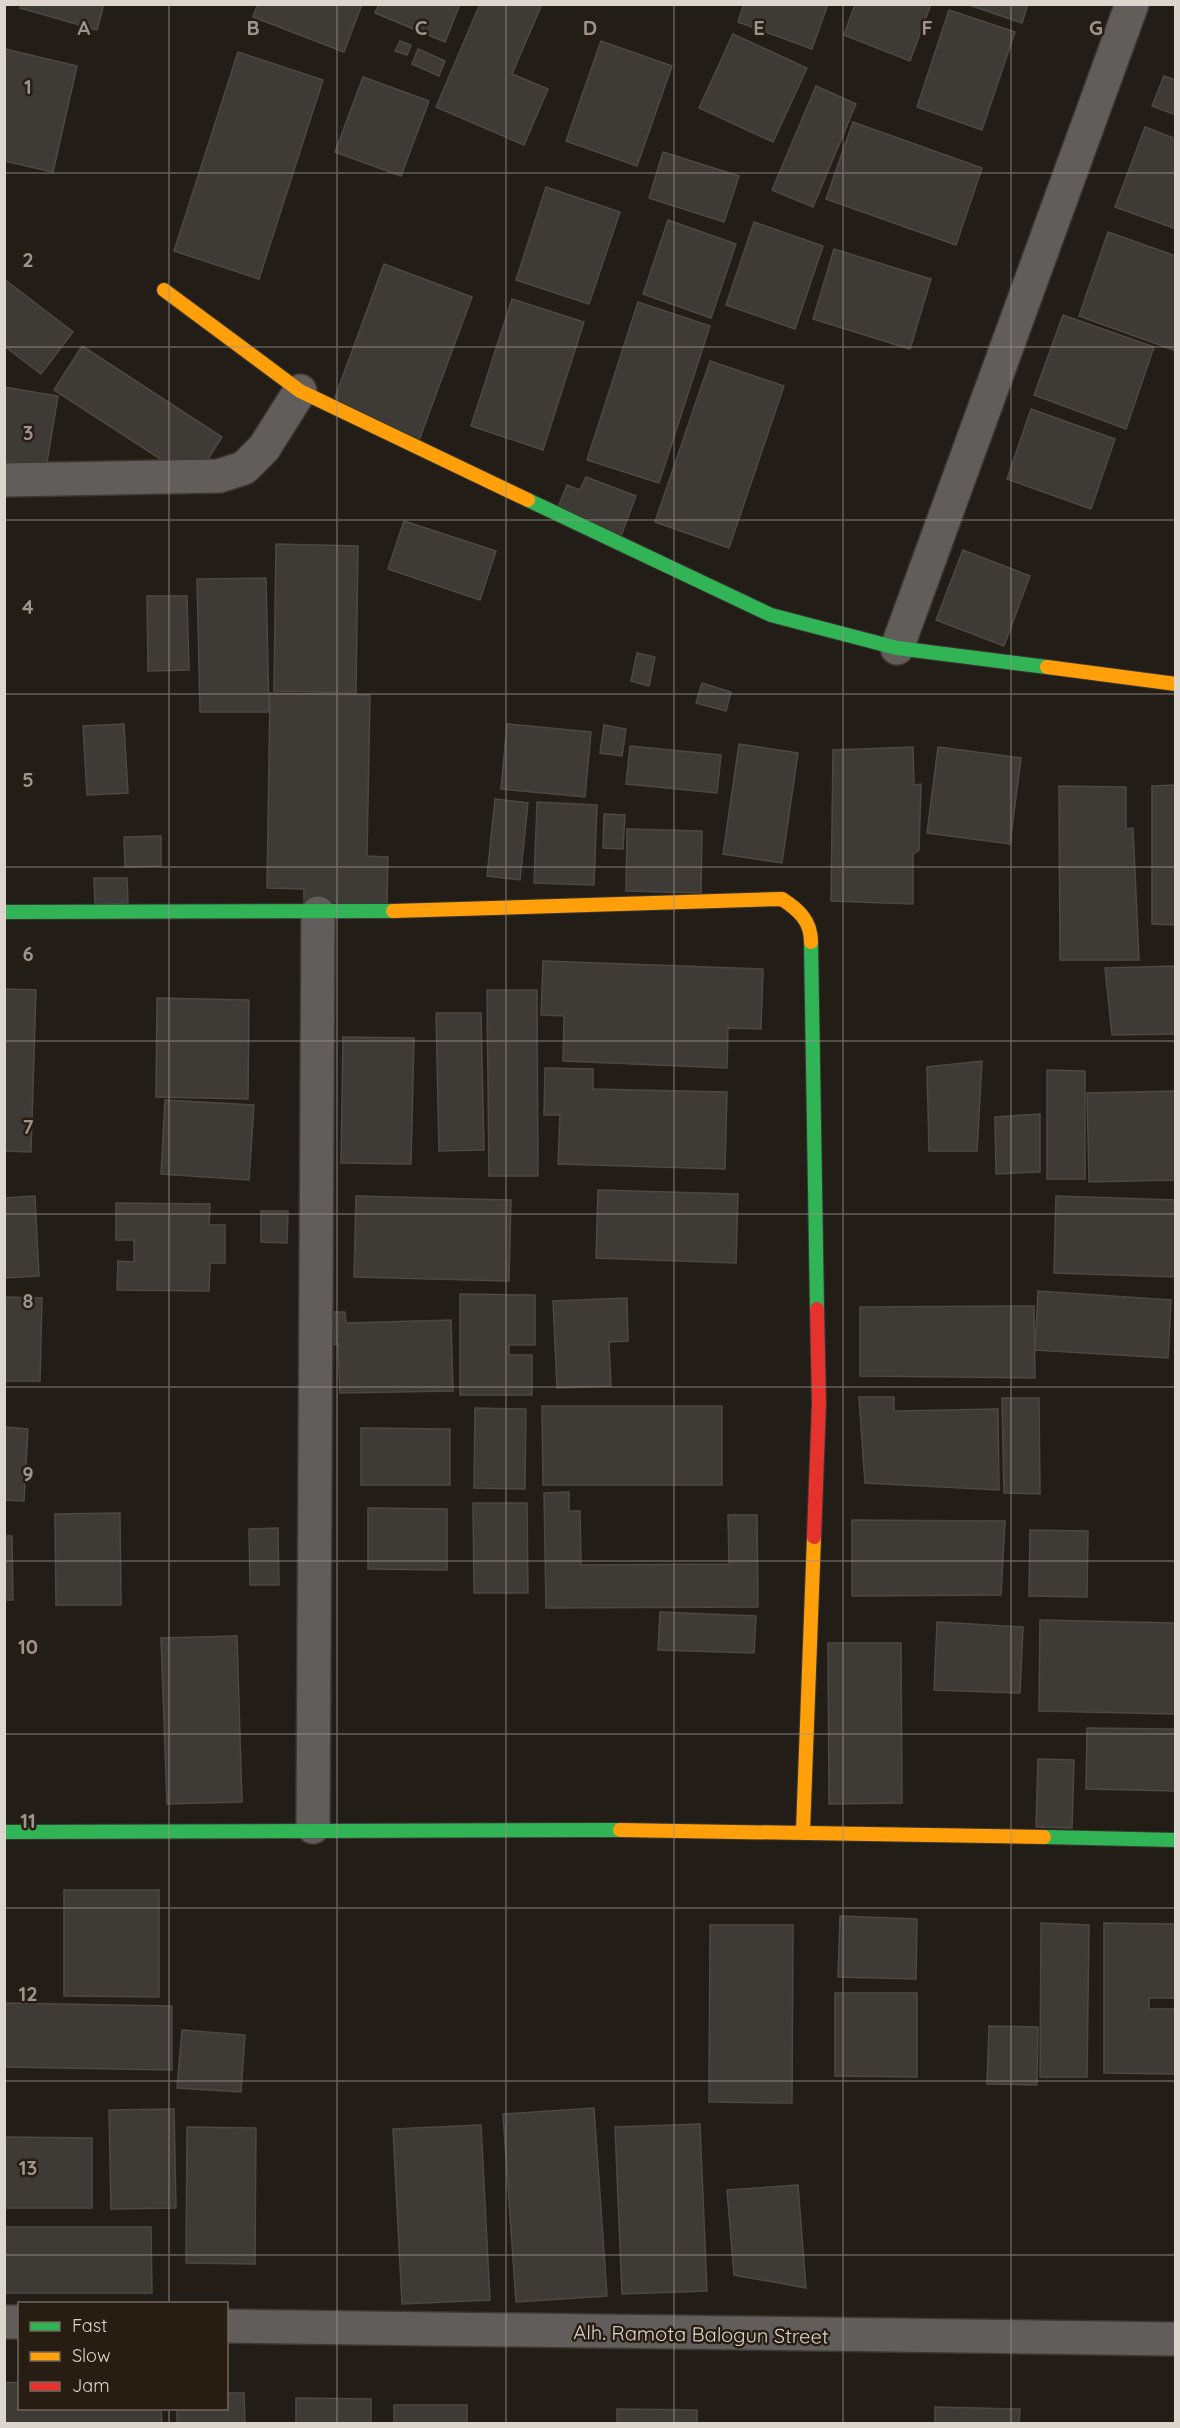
<svg xmlns="http://www.w3.org/2000/svg" width="1180" height="2428" font-family="Quicksand,sans-serif">
  <style>
    .building { fill: #3e3a35; stroke: #4c4843; stroke-width: 1.5 }
    .lines { fill: none; stroke-linecap: round; stroke-linejoin: round }
    .street-casing { stroke: #3c3732; stroke-width: 36 }
    .fast-casing { stroke: #3c3732; stroke-width: 16 }
    .slow-casing { stroke: #3c3732; stroke-width: 16 }
    .jam-casing { stroke: #3c3732; stroke-width: 16 }
    .street { stroke: #605d5b; stroke-width: 33 }
    .fast { stroke: #30b455; stroke-width: 14 }
    .slow { stroke: #ff9f0a; stroke-width: 14 }
    .jam { stroke: #e5322d; stroke-width: 14 }
    .grid { fill: none; stroke: #9c958f; stroke-width: 1.5; stroke-opacity: 0.55 }
    .labels { text-anchor: middle; dominant-baseline: central; stroke-width: 5; stroke-linejoin: round; paint-order: stroke }
    .street-label { font-size: 20px; fill: #ddd6cf; stroke: #281d13 }
    .grid-label { font-size: 20px; text-anchor: middle; font-weight: bold; fill: #9c958f; stroke: #281d13; stroke-width: 5; stroke-linejoin: round; paint-order: stroke }
  </style>
  <rect width="100%" height="100%" fill="#231d18"/>
  <!-- building -->
  <g class="building">
    <polygon points="21,4 104,4 97,30 20,8"/>
    <polygon points="258,4 362,4 344,52 253,17"/>
    <polygon points="379,4 460,4 445,42 375,13"/>
    <polygon points="480,4 542,4 512,74 548,89 524,145 436,107"/>
    <polygon points="744,4 828,4 812,49 738,22"/>
    <polygon points="855,4 931,4 910,61 844,35"/>
    <polygon points="966,4 1028,4 1022,23"/>
    <polygon points="949,10 1015,32 982,130 917,107"/>
    <polygon points="733,34 807,68 773,142 699,108"/>
    <polygon points="400,41 411,45 407,55 395,51"/>
    <polygon points="601,41 672,66 637,166 566,141"/>
    <polygon points="5,49 77,66 53,172 4,161"/>
    <polygon points="418,49 445,61 439,76 412,64"/>
    <polygon points="238,52 323,80 259,279 174,251"/>
    <polygon points="1164,76 1176,80 1176,115 1152,106"/>
    <polygon points="363,77 429,101 401,176 335,152"/>
    <polygon points="816,86 856,104 813,207 772,190"/>
    <polygon points="853,122 982,168 956,245 826,199"/>
    <polygon points="1145,127 1176,139 1176,229 1115,207"/>
    <polygon points="663,152 739,176 724,222 649,198"/>
    <polygon points="546,187 620,212 589,304 516,280"/>
    <polygon points="668,220 736,244 711,318 643,294"/>
    <polygon points="754,222 823,246 795,329 726,305"/>
    <polygon points="1108,232 1176,256 1176,351 1079,316"/>
    <polygon points="834,249 931,279 910,349 813,319"/>
    <polygon points="384,264 472,297 418,443 330,411"/>
    <polygon points="4,279 73,332 41,374 4,346"/>
    <polygon points="512,299 584,322 543,450 471,426"/>
    <polygon points="638,302 710,326 659,483 587,460"/>
    <polygon points="1063,315 1154,347 1126,429 1034,395"/>
    <polygon points="82,346 222,437 194,481 54,390"/>
    <polygon points="710,361 784,386 729,548 655,522"/>
    <polygon points="4,387 58,396 46,468 4,461"/>
    <polygon points="1031,409 1115,439 1091,509 1007,479"/>
    <polygon points="586,477 636,496 621,536 557,510 567,485 580,490"/>
    <polygon points="404,521 496,551 480,600 388,569"/>
    <polygon points="276,544 358,546 356,693 274,691"/>
    <polygon points="963,550 1030,576 1004,646 936,620"/>
    <polygon points="266,578 269,712 200,712 197,579"/>
    <polygon points="147,596 187,596 189,670 148,671"/>
    <polygon points="637,653 655,657 649,686 631,681"/>
    <polygon points="702,683 731,692 726,711 696,703"/>
    <polygon points="270,693 370,695 367,856 388,857 387,905 304,904 304,889 267,888"/>
    <polygon points="124,724 128,793 87,795 83,726"/>
    <polygon points="507,724 591,732 585,797 501,789"/>
    <polygon points="604,725 626,729 622,756 600,753"/>
    <polygon points="739,744 798,753 782,863 723,854"/>
    <polygon points="630,746 721,755 717,793 626,784"/>
    <polygon points="913,747 914,785 921,784 919,850 913,854 913,904 831,901 833,750"/>
    <polygon points="938,747 1021,758 1010,844 927,833"/>
    <polygon points="1176,785 1176,925 1152,924 1152,786"/>
    <polygon points="1059,786 1126,787 1126,829 1133,828 1139,960 1060,960"/>
    <polygon points="495,799 528,803 520,880 487,876"/>
    <polygon points="537,802 597,805 594,885 534,883"/>
    <polygon points="604,814 625,815 623,849 603,848"/>
    <polygon points="627,829 702,831 701,893 626,891"/>
    <polygon points="161,836 161,866 125,867 124,837"/>
    <polygon points="94,878 127,878 128,903 95,904"/>
    <polygon points="543,961 763,969 761,1029 728,1028 727,1068 563,1061 564,1016 541,1015"/>
    <polygon points="1176,966 1176,1034 1112,1035 1105,968"/>
    <polygon points="4,989 36,990 31,1152 4,1151"/>
    <polygon points="487,990 537,990 538,1176 489,1176"/>
    <polygon points="157,998 249,1000 248,1099 156,1097"/>
    <polygon points="436,1013 481,1013 484,1150 439,1151"/>
    <polygon points="343,1037 414,1038 411,1164 341,1163"/>
    <polygon points="982,1061 977,1151 929,1151 927,1067"/>
    <polygon points="545,1068 593,1069 593,1089 727,1092 725,1169 558,1164 560,1115 544,1115"/>
    <polygon points="1047,1070 1085,1071 1085,1179 1047,1179"/>
    <polygon points="1176,1091 1176,1180 1089,1182 1087,1093"/>
    <polygon points="165,1100 254,1105 249,1180 161,1174"/>
    <polygon points="1040,1114 1040,1172 996,1174 995,1117"/>
    <polygon points="598,1190 738,1194 736,1263 596,1258"/>
    <polygon points="35,1196 39,1276 4,1278 4,1198"/>
    <polygon points="356,1196 511,1200 509,1281 354,1277"/>
    <polygon points="1056,1196 1176,1200 1176,1277 1054,1273"/>
    <polygon points="116,1203 210,1204 209,1225 225,1225 225,1263 210,1263 209,1291 117,1290 118,1261 134,1262 134,1240 116,1240"/>
    <polygon points="261,1211 288,1211 287,1243 261,1242"/>
    <polygon points="1038,1291 1171,1300 1168,1358 1035,1350"/>
    <polygon points="460,1294 535,1295 535,1345 509,1345 509,1355 532,1355 532,1395 460,1395"/>
    <polygon points="4,1297 42,1298 40,1381 4,1381"/>
    <polygon points="627,1298 628,1341 609,1342 611,1386 557,1388 553,1301"/>
    <polygon points="1034,1306 1035,1378 860,1376 860,1307"/>
    <polygon points="327,1312 345,1312 346,1323 451,1320 453,1391 340,1393 338,1344 328,1345"/>
    <polygon points="859,1397 894,1397 894,1411 998,1409 999,1490 865,1483"/>
    <polygon points="1002,1398 1039,1398 1040,1494 1004,1493"/>
    <polygon points="542,1406 722,1406 722,1485 543,1485"/>
    <polygon points="475,1408 526,1409 525,1489 474,1488"/>
    <polygon points="4,1427 28,1429 24,1501 4,1500"/>
    <polygon points="361,1428 450,1429 450,1485 361,1485"/>
    <polygon points="569,1492 569,1511 580,1511 581,1565 729,1564 728,1515 757,1515 758,1607 546,1608 544,1493"/>
    <polygon points="473,1503 527,1503 528,1593 474,1593"/>
    <polygon points="368,1508 447,1509 447,1570 368,1569"/>
    <polygon points="120,1513 121,1605 56,1605 55,1514"/>
    <polygon points="852,1520 1005,1521 1001,1595 852,1596"/>
    <polygon points="278,1528 279,1585 250,1585 249,1529"/>
    <polygon points="1030,1530 1088,1531 1087,1597 1029,1596"/>
    <polygon points="4,1536 12,1536 13,1600 4,1600"/>
    <polygon points="660,1612 756,1616 754,1653 658,1650"/>
    <polygon points="1040,1620 1176,1623 1176,1714 1039,1711"/>
    <polygon points="937,1622 1023,1627 1020,1693 934,1690"/>
    <polygon points="237,1636 242,1802 167,1804 161,1638"/>
    <polygon points="828,1643 901,1643 902,1803 829,1804"/>
    <polygon points="1087,1728 1176,1729 1176,1791 1086,1789"/>
    <polygon points="1038,1759 1074,1760 1072,1828 1036,1827"/>
    <polygon points="64,1890 159,1890 159,1997 64,1996"/>
    <polygon points="840,1916 917,1919 916,1979 838,1977"/>
    <polygon points="1041,1923 1089,1925 1087,2077 1040,2077"/>
    <polygon points="1104,1923 1176,1924 1176,1998 1149,1998 1149,2009 1176,2009 1176,2074 1104,2073"/>
    <polygon points="710,1925 793,1925 792,2103 709,2102"/>
    <polygon points="835,1993 917,1993 917,2077 835,2076"/>
    <polygon points="4,2003 172,2006 172,2070 4,2067"/>
    <polygon points="989,2026 1038,2027 1037,2085 987,2084"/>
    <polygon points="182,2030 245,2035 241,2092 177,2088"/>
    <polygon points="594,2108 607,2296 516,2302 503,2114"/>
    <polygon points="174,2109 176,2208 111,2209 109,2110"/>
    <polygon points="700,2124 707,2291 622,2294 615,2127"/>
    <polygon points="481,2125 490,2300 402,2304 393,2129"/>
    <polygon points="187,2127 256,2128 255,2264 186,2263"/>
    <polygon points="4,2137 92,2138 92,2208 4,2208"/>
    <polygon points="798,2185 806,2288 734,2275 727,2190"/>
    <polygon points="4,2227 151,2227 152,2293 4,2293"/>
    <polygon points="20,2382 20,2408 161,2408 162,2424 4,2424 4,2383"/>
    <polygon points="226,2393 244,2393 245,2424 177,2424 177,2408 226,2408"/>
    <polygon points="296,2398 371,2399 371,2424 296,2424"/>
    <rect x="394" y="2405" width="73" height="19"/>
    <polygon points="935,2407 1020,2409 1019,2424 935,2424"/>
    <polygon points="617,2409 697,2410 697,2424 617,2424"/>
  </g>
  <g class="lines">
    <!-- street casing -->
    <g class="street-casing">
      <g id="street">
        <polyline points="4,480 219,476 244,468 264,448 300,391"/>
        <polyline points="897,648 1132,4"/>
        <polyline points="313,1827 318,913"/>
        <polyline points="4,2322 20,2322"/>
        <polyline points="226,2326 1176,2339"/>
      </g>
    </g>
    <!-- fast casing -->
    <g class="fast-casing">
      <g id="fast">
        <polyline points="528,500 771,615 897,648 1047,667"/>
        <polyline points="4,912 393,911"/>
        <polyline points="811,942 817,1309"/>
        <polyline points="4,1832 620,1830"/>
        <polyline points="1044,1837 1176,1840"/>
      </g>
    </g>
    <!-- slow casing -->
    <g class="slow-casing">
      <g id="slow">
        <polyline points="164,290 300,391 528,500"/>
        <polyline points="1047,667 1176,684"/>
        <path d="M 393,911 L 782,899 C 799,910 811,921 811,942"/>
        <polyline points="620,1830 1044,1837"/>
        <polyline points="803,1831 814,1537"/>
      </g>
    </g>
    <!-- jam casing -->
    <g class="jam-casing">
      <polyline id="jam" points="814,1537 819,1403 817,1309"/>
    </g>
    <!-- street -->
    <use href="#street" class="street"/>
    <!-- fast -->
    <use href="#fast" class="fast"/>
    <!-- slow -->
    <use href="#slow" class="slow"/>
    <!-- jam -->
    <use href="#jam" class="jam"/>
  </g>
  <!-- grid -->
  <path class="grid" d="M 169,4 L 169,2304M 337,4 L 337,2424M 506,4 L 506,2424M 674,4 L 674,2424M 843,4 L 843,2424M 1011,4 L 1011,2424M 4,173 L 1176,173M 4,347 L 1176,347M 4,520 L 1176,520M 4,694 L 1176,694M 4,867 L 1176,867M 4,1041 L 1176,1041M 4,1214 L 1176,1214M 4,1387 L 1176,1387M 4,1561 L 1176,1561M 4,1734 L 1176,1734M 4,1908 L 1176,1908M 4,2081 L 1176,2081M 4,2255 L 1176,2255M 169,2408 L 169,2424"/>
  <g class="labels">
    <!-- street labels -->
    <g class="street-label">
      <text transform="translate(701 2334) rotate(1)">Alh. Ramota Balogun Street</text>
    </g>
  </g>
  <g class="grid-label">
    <text x="84" y="35">A</text>
    <text x="253" y="35">B</text>
    <text x="421" y="35">C</text>
    <text x="590" y="35">D</text>
    <text x="759" y="35">E</text>
    <text x="927" y="35">F</text>
    <text x="1096" y="35">G</text>
    <text x="28" y="94">1</text>
    <text x="28" y="267">2</text>
    <text x="28" y="440">3</text>
    <text x="28" y="614">4</text>
    <text x="28" y="787">5</text>
    <text x="28" y="961">6</text>
    <text x="28" y="1134">7</text>
    <text x="28" y="1308">8</text>
    <text x="28" y="1481">9</text>
    <text x="28" y="1654">10</text>
    <text x="28" y="1828">11</text>
    <text x="28" y="2001">12</text>
    <text x="28" y="2175">13</text>
  </g>
  <!-- border -->
  <rect width="1180" height="2428" fill="none" stroke="#ddd6cf" stroke-width="12"/>
  <!-- legend -->
  <rect x="18" y="2302" width="210" height="108" fill="#281d13" stroke="#70675e" stroke-width="1.5"/>
  <rect x="30" y="2322" width="30" height="9" fill="#30b455" stroke="#70675e" stroke-width="1.5"/>
  <text x="72" y="2332" font-size="18" fill="#ddd6cf">Fast</text>
  <rect x="30" y="2352" width="30" height="9" fill="#ff9f0a" stroke="#70675e" stroke-width="1.5"/>
  <text x="72" y="2362" font-size="18" fill="#ddd6cf">Slow</text>
  <rect x="30" y="2382" width="30" height="9" fill="#e5322d" stroke="#70675e" stroke-width="1.5"/>
  <text x="72" y="2392" font-size="18" fill="#ddd6cf">Jam</text>
</svg>
